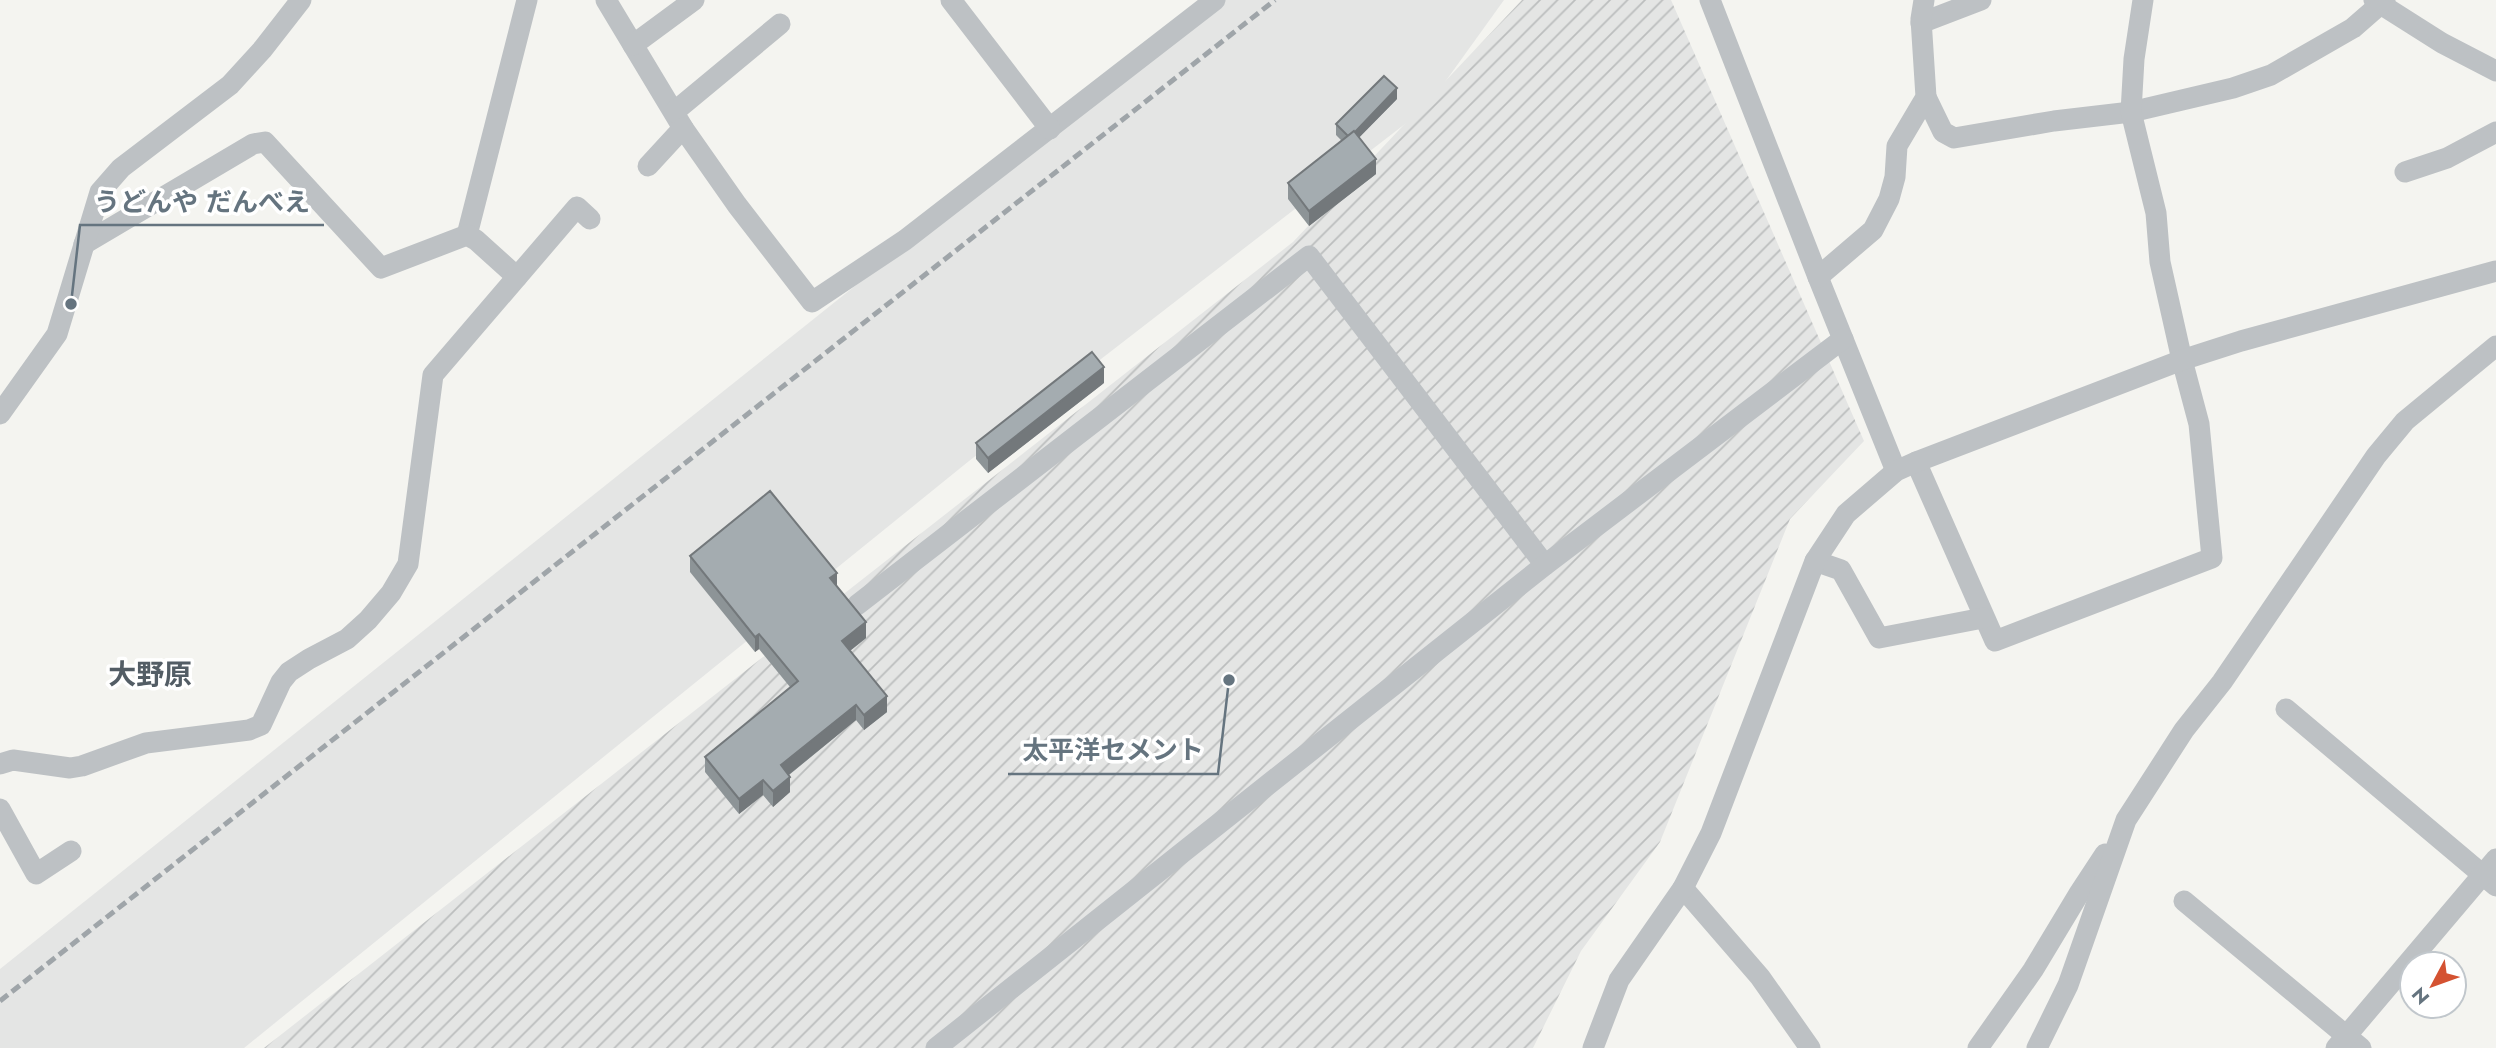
<svg xmlns="http://www.w3.org/2000/svg" width="2496" height="1048" font-family="Jost,'Noto Sans JP',sans-serif">
  <style>
    .built { fill: #e4e5e4 }
    .industrial { fill: url(#industrial-furrows) }
    .lines { fill: none; stroke-linecap: round; stroke-linejoin: round }
    .minor { stroke: #bdc1c4; stroke-width: 21 }
    .rail { stroke: #9fa5a9; stroke-width: 5; stroke-dasharray: 10 5; stroke-linecap: butt }
    .wall { fill: #8d9497 }
    .shaded-wall { fill: #73787b }
    .building { fill: #a4acb0; stroke: #73787b; stroke-width: 2 }
    .labels { text-anchor: middle; dominant-baseline: central; stroke-width: 7; stroke-linejoin: round; paint-order: stroke }
    .quarter-label { font-size: 28px; font-weight: bold; fill: #535d65; stroke: #fff }
    .leader { fill: none; stroke: #65747f; stroke-width: 2.5 }
    .callout-dot { fill: #65747f; stroke: #fff; stroke-width: 2.5 }
    .callout-label { font-size: 26px; text-anchor: middle; font-weight: bold; fill: #65747f; stroke: #fff; stroke-width: 7; stroke-linejoin: round; paint-order: stroke }
  </style>
  <defs>
    <pattern id="industrial-furrows" width="10" height="10" patternUnits="userSpaceOnUse" patternTransform="scale(1.75)"><rect width="10" height="10" fill="#e4e5e4"/><path d="M-1 1l2-2M0 10L10 0M9 11l2-2" fill="none" stroke="#bcbebe"/></pattern>
  </defs>
  <rect width="100%" height="100%" fill="#f4f4f0"/>
  <!-- built -->
  <polygon class="built" points="1213,0 1504,0 1427,107 969,461 244,1048 0,1048 0,969"/>
  <!-- industrial -->
  <polygon class="industrial" points="1522,0 1671,0 1864,441 1790,519 1660,842 1581,951 1533,1048 264,1048 1293,242"/>
  <g class="lines">
    <!-- minor -->
    <g class="minor">
      <polyline points="606,0 683,128 737,205 812,302 905,240 1215,0"/>
      <polyline points="951,0 1050,129"/>
      <polyline points="1710,0 1818,277 1896,471"/>
      <polyline points="2374,0 2442,43 2496,71"/>
      <polyline points="1921,23 1981,0"/>
      <polyline points="633,45 694,0"/>
      <polyline points="1926,97 1943,132 1954,138 2054,121 2131,112 2233,88 2271,75 2353,28 2385,0"/>
      <polyline points="674,112 780,24"/>
      <polyline points="648,166 683,128"/>
      <polyline points="2405,172 2447,158 2496,132"/>
      <polyline points="467,235 527,0"/>
      <polyline points="84,244 253,144 265,142 381,268 467,235 476,240 517,277"/>
      <polyline points="1818,277 1873,230 1889,199 1895,177 1897,146 1926,97 1921,19 1924,0"/>
      <polyline points="0,414 57,334 100,192 121,168 230,85 262,50 301,0"/>
      <polyline points="1916,462 1995,641 2212,558 2199,424 2182,360 2160,262 2156,213 2131,112 2134,59 2143,0"/>
      <polyline points="1815,561 1841,570 1879,638 1983,618"/>
      <polyline points="857,605 1309,256 1545,565"/>
      <polyline points="2286,709 2496,886"/>
      <polyline points="0,764 13,760 70,768 82,766 146,743 249,730 261,725 281,682 289,672 309,659 347,639 368,620 391,593 408,564 433,375 577,207 590,219"/>
      <polyline points="0,809 36,874 71,851"/>
      <polyline points="1683,888 1760,977 1810,1048"/>
      <polyline points="2184,901 2361,1048"/>
      <polyline points="936,1048 1545,565 1843,339"/>
      <polyline points="1593,1048 1619,980 1683,888 1711,833 1815,561 1846,514 1896,471 1916,462 2182,360 2241,341 2496,271"/>
      <polyline points="1978,1048 2033,970 2080,892 2105,854"/>
      <polyline points="2037,1048 2068,985 2126,820 2184,730 2222,682 2376,456 2405,421 2496,346"/>
      <polyline points="2336,1048 2496,859"/>
    </g>
    <!-- rail -->
    <polyline class="rail" points="0,1001 1275,0"/>
  </g>
  <!-- wall -->
  <g class="wall">
    <polygon points="1397,99 1359,137 1376,174 1309,226 1288,199 1288,183 1342,141 1336,135 1336,124"/>
    <polygon points="1104,383 988,473 976,459 976,443"/>
    <polygon points="690,556 837,586 866,638 850,651 887,712 864,730 856,720 789,775 790,792 773,807 763,795 739,814 705,772 705,757 790,687 759,649 755,652 690,572"/>
  </g>
  <!-- shaded-wall -->
  <g class="shaded-wall">
    <polygon points="1397,88 1397,99 1349,148 1349,137"/>
    <polygon points="1376,159 1376,174 1309,226 1309,211"/>
    <polygon points="1104,367 1104,383 988,473 988,458"/>
    <polygon points="837,573 837,588 830,578"/>
    <polygon points="866,622 866,638 842,657 842,641"/>
    <polygon points="759,634 759,649 755,652 755,637"/>
    <polygon points="887,696 887,712 864,730 864,715"/>
    <polygon points="856,705 856,720 781,781 781,765"/>
    <polygon points="790,777 790,792 773,807 773,791"/>
    <polygon points="763,780 763,795 739,814 739,799"/>
  </g>
  <!-- building -->
  <g class="building">
    <polygon points="1384,76 1397,88 1355,132 1348,136 1336,124"/>
    <polygon points="1354,131 1376,159 1309,211 1288,183"/>
    <polygon points="1092,352 1104,367 988,458 976,443"/>
    <polygon points="770,491 837,573 830,578 866,622 842,641 887,696 864,715 856,705 781,765 790,777 773,791 763,780 739,799 705,757 798,681 759,634 755,637 690,556"/>
  </g>
  <g class="labels">
    <!-- quarter labels -->
    <g class="quarter-label">
      <text x="150" y="674">大野原</text>
    </g>
  </g>
  <!-- callouts -->
  <path class="leader" d="M71 304L80 225H324M1229 680L1218 774H1008"/>
  <g class="callout-dot">
    <circle cx="71" cy="304" r="7"/>
    <circle cx="1229" cy="680" r="7"/>
  </g>
  <g class="callout-label">
    <text x="202" y="211">うどんや だんべえ</text>
    <text x="1113" y="759">太平洋セメント</text>
  </g>
  <!-- north arrow -->
  <g transform="translate(2433 985) rotate(229)"><circle r="33" fill="#ffffff" stroke="#c1c7cc" stroke-width="2"/>
  <path d="M0-5L12 26L0 18L-12 26Z" fill="#d45231"/>
  <text y="-10" font-size="19" font-weight="bold" text-anchor="middle" fill="#65747f">N</text>
  </g>
</svg>
